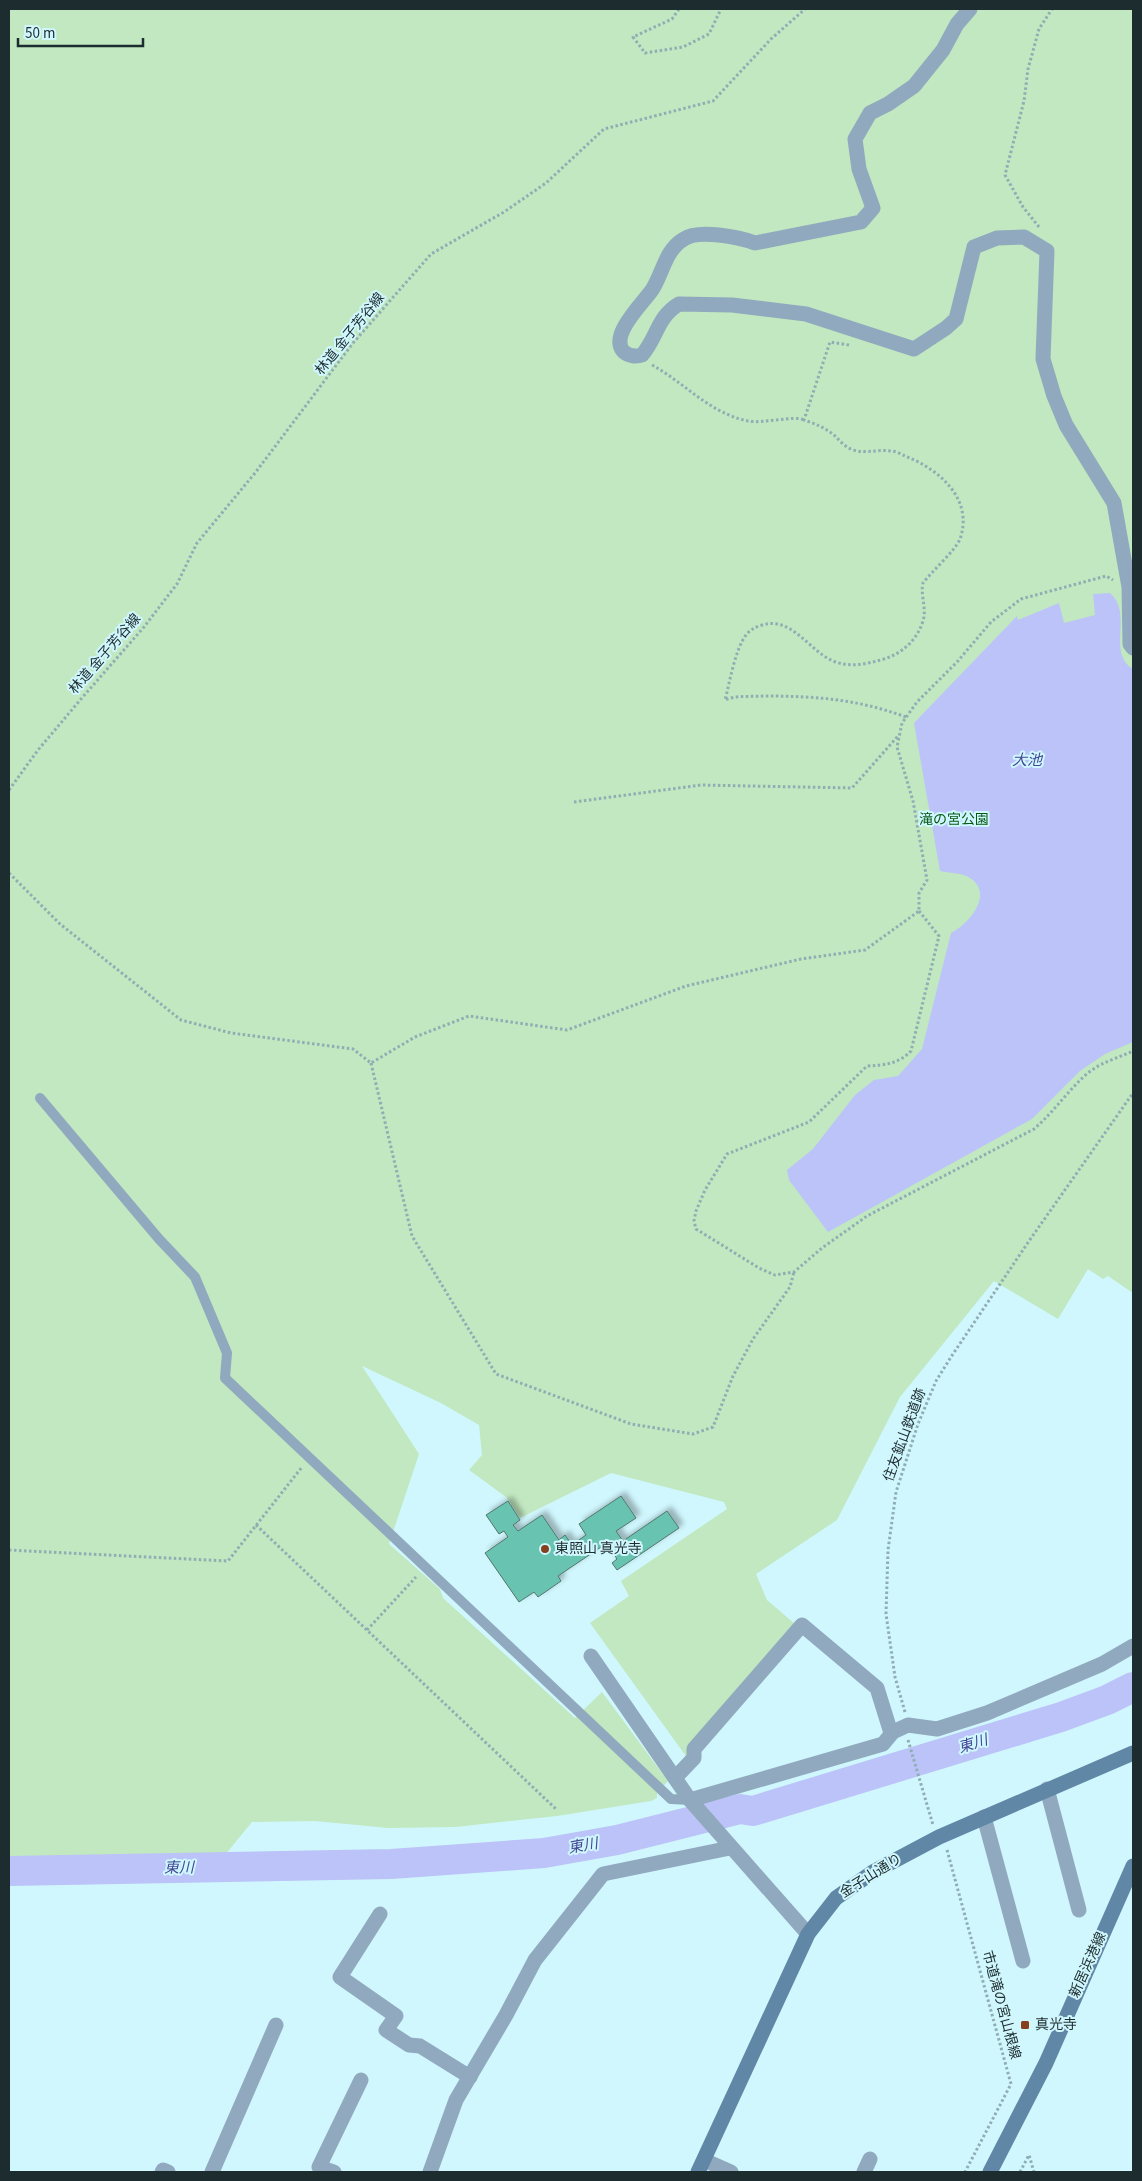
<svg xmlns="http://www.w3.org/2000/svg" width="1142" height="2181" font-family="'Source Sans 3','Noto Sans JP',sans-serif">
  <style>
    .green { fill: #c1e8c0 }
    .water { fill: #bbc3f8 }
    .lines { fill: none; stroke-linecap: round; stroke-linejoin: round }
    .river { stroke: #bbc3f8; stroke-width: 30 }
    .building { fill: #68c4b0; stroke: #53756d; filter: url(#shadow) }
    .path { stroke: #8faeb3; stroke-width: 3; stroke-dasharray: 2.5 2.5; stroke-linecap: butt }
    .lane { stroke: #90a9be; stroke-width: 10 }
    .street { stroke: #90a9be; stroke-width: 15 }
    .secondary { stroke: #6187a6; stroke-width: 15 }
    .poi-dot { fill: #87401e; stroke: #d0f7fe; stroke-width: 2 }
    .labels { text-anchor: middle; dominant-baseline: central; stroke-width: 4; stroke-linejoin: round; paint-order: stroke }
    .street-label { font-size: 14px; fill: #1d2c2f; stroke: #d0f7fe }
    .park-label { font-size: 14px; fill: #085813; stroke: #d0f7fe }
    .poi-label { font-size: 14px; fill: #1d2c2f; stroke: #d0f7fe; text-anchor: start }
    .water-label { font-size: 15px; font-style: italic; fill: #444895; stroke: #d0f7fe }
  </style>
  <defs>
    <filter id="shadow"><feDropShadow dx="4.5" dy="-4.5" stdDeviation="2.5" flood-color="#0004"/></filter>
  </defs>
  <rect width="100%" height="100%" fill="#d0f7fe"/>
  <!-- green -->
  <polygon class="green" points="9,9 1133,9 1133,1293 1108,1276 1103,1279 1088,1269 1058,1319 994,1281 900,1397 837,1520 756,1574 767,1600 795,1624 688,1759 590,1623 629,1596 621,1581 727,1509 724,1502 611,1473 520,1518 506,1497 469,1470 482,1455 479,1425 441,1403 362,1366 419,1454 389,1544 440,1589 443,1598 575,1718 602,1692 668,1781 657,1793 657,1798 651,1801 557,1816 456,1827 388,1828 315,1821 252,1822 220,1861 9,1859"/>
  <!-- water -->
  <path class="water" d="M 1110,593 C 1134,614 1106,653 1133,669 L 1133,1042 L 1105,1054 L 1080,1071 L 1032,1119 L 828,1232 L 789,1180 L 787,1170 L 813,1149 L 855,1095 L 874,1080 L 898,1076 L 922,1049 L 951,933 C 968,925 995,894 970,878 C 963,873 949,873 940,871 L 914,723 L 1017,616 L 1018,620 L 1059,603 L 1064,623 L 1095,615 L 1093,594 Z"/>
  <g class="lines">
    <!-- river -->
    <polyline class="river" points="9,1871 391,1864 544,1853 617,1840 740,1809 753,1811 1061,1717 1107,1700 1133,1687"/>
  </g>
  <!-- building -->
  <polygon class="building" points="621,1496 636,1518 616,1531 623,1541 667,1511 679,1528 617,1570 612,1563 617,1559 607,1543 558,1576 561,1581 538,1597 534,1592 519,1602 485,1553 508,1537 504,1531 499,1534 486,1515 508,1501 520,1520 513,1525 518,1531 542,1515 559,1540 565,1535 572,1545 586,1535 579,1524"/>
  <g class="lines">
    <!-- path -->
    <g class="path">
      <polyline points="679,9 672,19 633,37 645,53 683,47 709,34 721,9"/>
      <polyline points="1039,227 1023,207 1005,175 1024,101 1028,69 1039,29 1052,9"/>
      <path d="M 849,345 L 830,342 L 804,420 C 816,424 826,428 835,436 C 840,441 845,447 853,450 C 866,454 878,449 891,451 C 896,451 901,454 905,456 C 939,469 974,499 960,539 C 955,551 932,571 923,583 C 920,595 927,608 923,621 C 917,640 903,653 884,659 C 867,664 850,668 833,661 C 808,650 792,616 762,625 C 755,627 750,630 746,635 C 735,650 730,681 725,700 C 736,695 750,697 763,696 C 815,696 857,699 906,717"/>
      <path d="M 652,365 C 685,383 709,413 748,421 C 763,424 795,415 804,420"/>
      <polyline points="9,790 38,750 81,699 144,627 177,584 197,543 255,473 353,343 431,254 504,212 546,183 604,129 713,101 771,39 805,9"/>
      <polyline points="574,802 701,785 852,788 898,736"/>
      <polyline points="9,873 60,924 181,1020 231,1033 353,1049 371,1063 415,1037 469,1016 567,1030 686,986 801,959 865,950 919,911 919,893 927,880 913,801 897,747 902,723 917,702 957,662 991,622 1021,599 1106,576 1113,580"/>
      <path d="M 919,911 L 939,936 L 911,1051 C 898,1064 885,1065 867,1066 L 809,1122 L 727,1154 L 705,1190 L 696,1211 L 694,1221 L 696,1229 L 759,1268 L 775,1275 L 794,1272 L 822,1248 L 867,1216 L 1034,1129 C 1054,1112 1068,1090 1088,1073 C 1101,1062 1118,1058 1133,1051"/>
      <polyline points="371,1063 412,1236 496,1374 631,1424 693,1434 713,1427 733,1376 753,1339 790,1287 794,1272"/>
      <polyline points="256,1525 557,1810"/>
      <polyline points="9,1550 228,1561 302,1467"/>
      <polyline points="367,1630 416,1577"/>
      <polyline points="905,1712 895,1677 886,1614 888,1550 896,1492 918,1424 936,1381 951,1357 1029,1241 1133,1093"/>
      <polyline points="908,1740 933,1825"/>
      <polyline points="947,1850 1011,2084 965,2172"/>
      <polyline points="1020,2172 1029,2155 1034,2172"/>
    </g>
    <!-- lane -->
    <polyline class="lane" points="40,1098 159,1239 195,1277 227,1353 225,1378 671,1799 690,1800"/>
    <!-- street -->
    <g class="street">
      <path d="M 970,9 L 957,24 L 943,50 L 914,86 L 888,104 L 870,113 L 855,139 L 859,169 L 873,208 L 861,222 L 755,243 C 739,237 698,229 684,239 C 665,250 663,273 652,290 C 643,303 608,336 624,352 C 629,356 636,357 642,355 C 657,338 657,317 679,304 L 732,305 L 806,314 L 914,349 L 946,328 L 956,319 L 974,247 L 997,238 L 1024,237 L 1047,251 L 1043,359 L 1054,396 L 1066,425 L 1114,503 L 1129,587 L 1130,644 L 1133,648"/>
      <polyline points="591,1656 690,1800 808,1934"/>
      <polyline points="675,1778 694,1758 694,1749 802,1625 877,1688 891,1733"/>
      <polyline points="1047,1789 1079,1910"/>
      <polyline points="690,1800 883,1744 893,1732 908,1725 937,1729 987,1713 1102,1664 1133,1646"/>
      <polyline points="984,1817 1023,1961"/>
      <polyline points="380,1914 340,1977 396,2016 386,2030 409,2045 420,2046 470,2077"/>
      <polyline points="704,2160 731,2172"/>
      <polyline points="162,2172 163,2170 168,2172"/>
      <polyline points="212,2172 276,2025"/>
      <polyline points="334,2172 319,2167 361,2080"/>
      <polyline points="430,2172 456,2100 506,2015 535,1960 603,1874 730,1848"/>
      <polyline points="864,2172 870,2159"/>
    </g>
    <!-- secondary -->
    <g class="secondary">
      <polyline points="698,2172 808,1934 836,1898 873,1872 939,1837 1133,1753"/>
      <polyline points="990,2172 1046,2063 1133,1866"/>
    </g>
  </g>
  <!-- markers -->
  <g class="poi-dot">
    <circle cx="545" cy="1549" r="5"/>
    <rect x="1020" y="2020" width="10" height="10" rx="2.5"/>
  </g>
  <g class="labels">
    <!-- street labels -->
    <g class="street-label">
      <text transform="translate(350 334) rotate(-51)">林道 金子芳谷線</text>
      <text transform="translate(105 654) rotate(-49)">林道 金子芳谷線</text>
      <text transform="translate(905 1435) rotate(-70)">住友鉱山鉄道跡</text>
      <text transform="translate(871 1876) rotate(-32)">金子山通り</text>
      <text transform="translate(1088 1965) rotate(-66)">新居浜港線</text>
      <text transform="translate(1001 2005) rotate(75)">市道滝の宮山根線</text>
    </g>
    <!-- park labels -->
    <g class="park-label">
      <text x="954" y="820">滝の宮公園</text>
    </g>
    <!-- poi labels -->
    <g class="poi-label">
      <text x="555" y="1549">東照山 真光寺</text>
      <text x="1035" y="2025">真光寺</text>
    </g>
    <!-- water labels -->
    <g class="water-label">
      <text x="1027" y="760">大池</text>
      <text transform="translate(973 1744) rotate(-17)">東川</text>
      <text transform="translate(583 1846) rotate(-10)">東川</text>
      <text transform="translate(179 1868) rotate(-1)">東川</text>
    </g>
  </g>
  <!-- border -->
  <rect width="1142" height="2181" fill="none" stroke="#1d2c2f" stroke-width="20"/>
  <!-- scale -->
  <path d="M18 38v8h125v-8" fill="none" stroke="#1d2c2f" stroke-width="2.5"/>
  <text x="25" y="38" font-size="15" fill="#1d2c2f" stroke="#d0f7fe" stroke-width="4" paint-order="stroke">50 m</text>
</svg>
